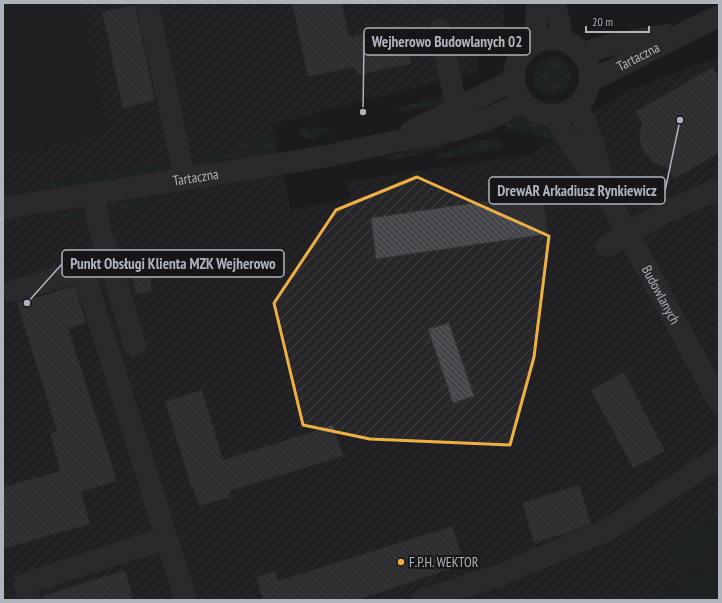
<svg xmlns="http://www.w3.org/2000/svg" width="722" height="603" font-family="'PT Sans Narrow',sans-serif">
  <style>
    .built { fill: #27272a }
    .industrial { fill: url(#industrial-furrows) }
    .grass { fill: url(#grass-tufts) }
    .garden { fill: #232b24 }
    .building { fill: url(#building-back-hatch); stroke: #353539 }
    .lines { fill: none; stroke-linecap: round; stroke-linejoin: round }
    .minor { stroke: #3c3d42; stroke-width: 22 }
    .marked { fill: none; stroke: #edb043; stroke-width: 3; stroke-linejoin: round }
    .poi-dot { fill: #edb043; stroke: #161618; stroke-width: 1.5 }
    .labels { text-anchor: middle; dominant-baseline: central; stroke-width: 4; stroke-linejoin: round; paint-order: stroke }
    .street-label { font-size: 14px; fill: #aeb3bc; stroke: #161618 }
    .poi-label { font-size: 14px; fill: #aeb3bc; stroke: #161618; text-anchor: start }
    .leader { fill: none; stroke: #aeb3bc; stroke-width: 1.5 }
    .callout-dot { fill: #aeb3bc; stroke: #161618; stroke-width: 1.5 }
    .callout { fill: #161618; stroke: #aeb3bc; stroke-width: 1.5 }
    .callout-label { font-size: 15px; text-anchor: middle; font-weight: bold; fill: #aeb3bc }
  </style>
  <defs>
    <pattern id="industrial-furrows" width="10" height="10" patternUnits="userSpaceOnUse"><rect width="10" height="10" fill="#27272a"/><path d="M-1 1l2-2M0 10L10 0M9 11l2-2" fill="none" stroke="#444447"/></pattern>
    <pattern id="grass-tufts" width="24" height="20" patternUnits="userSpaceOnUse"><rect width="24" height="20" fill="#232b24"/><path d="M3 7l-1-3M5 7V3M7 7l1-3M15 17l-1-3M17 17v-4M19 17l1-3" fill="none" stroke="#404742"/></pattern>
    <pattern id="building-back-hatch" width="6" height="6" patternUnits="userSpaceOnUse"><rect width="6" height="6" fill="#45464a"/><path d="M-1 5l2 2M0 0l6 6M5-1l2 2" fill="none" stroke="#5d5e62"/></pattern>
  </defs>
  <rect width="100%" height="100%" fill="#1b1b1d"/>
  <!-- built -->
  <polygon class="built" points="3,3 80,3 107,132 3,154"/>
  <!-- industrial -->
  <polygon class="industrial" points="80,3 504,3 504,40 477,47 478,72 272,124 291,210 350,198 347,182 532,154 623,93 719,57 719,600 3,600 3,154 107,132"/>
  <!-- grass -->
  <g class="grass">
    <circle cx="552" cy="76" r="19"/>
    <polygon points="447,95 445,104 397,112 396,109"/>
    <polygon points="519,115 531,118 547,125 557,142 522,131 508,130 503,119"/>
    <polygon points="491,123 495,132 472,136 419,155 388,160 387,156 427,146"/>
    <polygon points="308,127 331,128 331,130 314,139 307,139 301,134 299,128"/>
    <path d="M 276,133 C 275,142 271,149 264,154 C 255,158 222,163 212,163 C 204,163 198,162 191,159 L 226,153 L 254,139 Z"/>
    <polygon points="498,138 503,149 435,159 434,156 472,142"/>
    <polygon points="574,160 607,219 609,226 583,190 568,164"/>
    <polygon points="169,162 156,171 147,174 61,188 53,187 45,181"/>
    <path d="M 22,185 C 18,194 12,195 3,197 L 3,188 Z"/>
    <path d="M 154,195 L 155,198 L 127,212 L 112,215 C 121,198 137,198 154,195 Z"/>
    <path d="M 59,210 C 68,210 77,212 83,219 L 72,221 L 48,215 L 48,212 Z"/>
  </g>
  <!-- garden -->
  <g class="garden">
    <polygon points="717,515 719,517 719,553 685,574 667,545"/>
    <polygon points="714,561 719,569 719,600 650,600 650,599"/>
  </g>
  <!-- building -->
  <g class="building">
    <polygon points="292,3 342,3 349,37 402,25 411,64 357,75 355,67 308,77"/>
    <polygon points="135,5 155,100 123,108 102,12"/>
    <polygon points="713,67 719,78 719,153 674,179 668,168 654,163 642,149 639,136 642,123 635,112"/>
    <polygon points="542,193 548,234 376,259 371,218"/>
    <polygon points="150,275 152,291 136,294 133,278"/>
    <polygon points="75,286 86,323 68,328 117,481 81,492 90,524 3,549 3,487 60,471 50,434 57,431 17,303"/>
    <polygon points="449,323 474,396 453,403 428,329"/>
    <polygon points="624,372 665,451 633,468 591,390"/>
    <polygon points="202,390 223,460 333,425 343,456 230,491 231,497 199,506 193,487 191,487 165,401"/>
    <polygon points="579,485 591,523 570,532 534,543 522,503"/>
    <polygon points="452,526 465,564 357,600 263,600 256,577 275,571 278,581"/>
    <polygon points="125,570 134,600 44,600 43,596"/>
  </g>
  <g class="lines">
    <!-- minor -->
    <g class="minor">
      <polyline points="147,3 185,179"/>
      <polyline points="555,3 563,40"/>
      <polyline points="440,30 453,91 458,108"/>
      <circle cx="552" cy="77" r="38"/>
      <polyline points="535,43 537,3"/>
      <polyline points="582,53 614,44 667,35"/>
      <path id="s1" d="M 591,81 L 686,32 L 719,16"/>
      <polyline points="578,106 593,143 602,181"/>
      <path id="s2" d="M 553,115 L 576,152 L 603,188 L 719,402"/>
      <polyline points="411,131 514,80"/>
      <polyline points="93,194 100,230 135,345"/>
      <path id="s3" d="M 3,208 L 328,156 L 387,143 L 459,129 L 494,116 L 523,102"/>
      <polyline points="607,246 667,211 719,189"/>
      <polyline points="13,291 83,270 186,600"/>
      <polyline points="30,600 24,584 166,538"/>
      <polyline points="422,600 497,576 609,529 719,457"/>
    </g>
  </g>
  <!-- marked area -->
  <path d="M0 0H722V603H0ZM 417,177 L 549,236 L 534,357 L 510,445 L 370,439 L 303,425 L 274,303 L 336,210 Z" fill="#1b1b1d" fill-opacity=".55" fill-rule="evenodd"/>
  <path class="marked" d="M 417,177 L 549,236 L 534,357 L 510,445 L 370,439 L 303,425 L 274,303 L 336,210 Z"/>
  <!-- markers -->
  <circle class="poi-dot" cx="401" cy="562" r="4"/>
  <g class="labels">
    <!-- street labels -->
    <g class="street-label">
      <text stroke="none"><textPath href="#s1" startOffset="53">Tartaczna</textPath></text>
      <text stroke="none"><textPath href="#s3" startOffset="195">Tartaczna</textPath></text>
      <text stroke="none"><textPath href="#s2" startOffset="210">Budowlanych</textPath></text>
    </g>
    <!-- poi labels -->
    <g class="poi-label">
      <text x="409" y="562">F.P.H. WEKTOR</text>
    </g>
  </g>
  <!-- callouts -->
  <path class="leader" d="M363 112L364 41M680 120L665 191M27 303L62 264"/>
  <g class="callout-dot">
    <circle cx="363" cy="112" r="4"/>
    <circle cx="680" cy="120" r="4"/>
    <circle cx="27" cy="303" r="4"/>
  </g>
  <g class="callout">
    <rect x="364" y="28" width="166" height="27" rx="4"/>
    <rect x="489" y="177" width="176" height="27" rx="4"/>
    <rect x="62" y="250" width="222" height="27" rx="4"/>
  </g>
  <g class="callout-label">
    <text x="447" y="47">Wejherowo Budowlanych 02</text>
    <text x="577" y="196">DrewAR Arkadiusz Rynkiewicz</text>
    <text x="173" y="269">Punkt Obsługi Klienta MZK Wejherowo</text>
  </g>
  <!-- border -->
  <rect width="722" height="603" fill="none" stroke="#aeb3bc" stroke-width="8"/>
  <!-- scale -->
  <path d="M586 26v6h63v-6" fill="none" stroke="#aeb3bc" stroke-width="2"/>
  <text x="592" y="26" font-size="12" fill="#aeb3bc" stroke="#161618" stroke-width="3" paint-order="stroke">20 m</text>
</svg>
